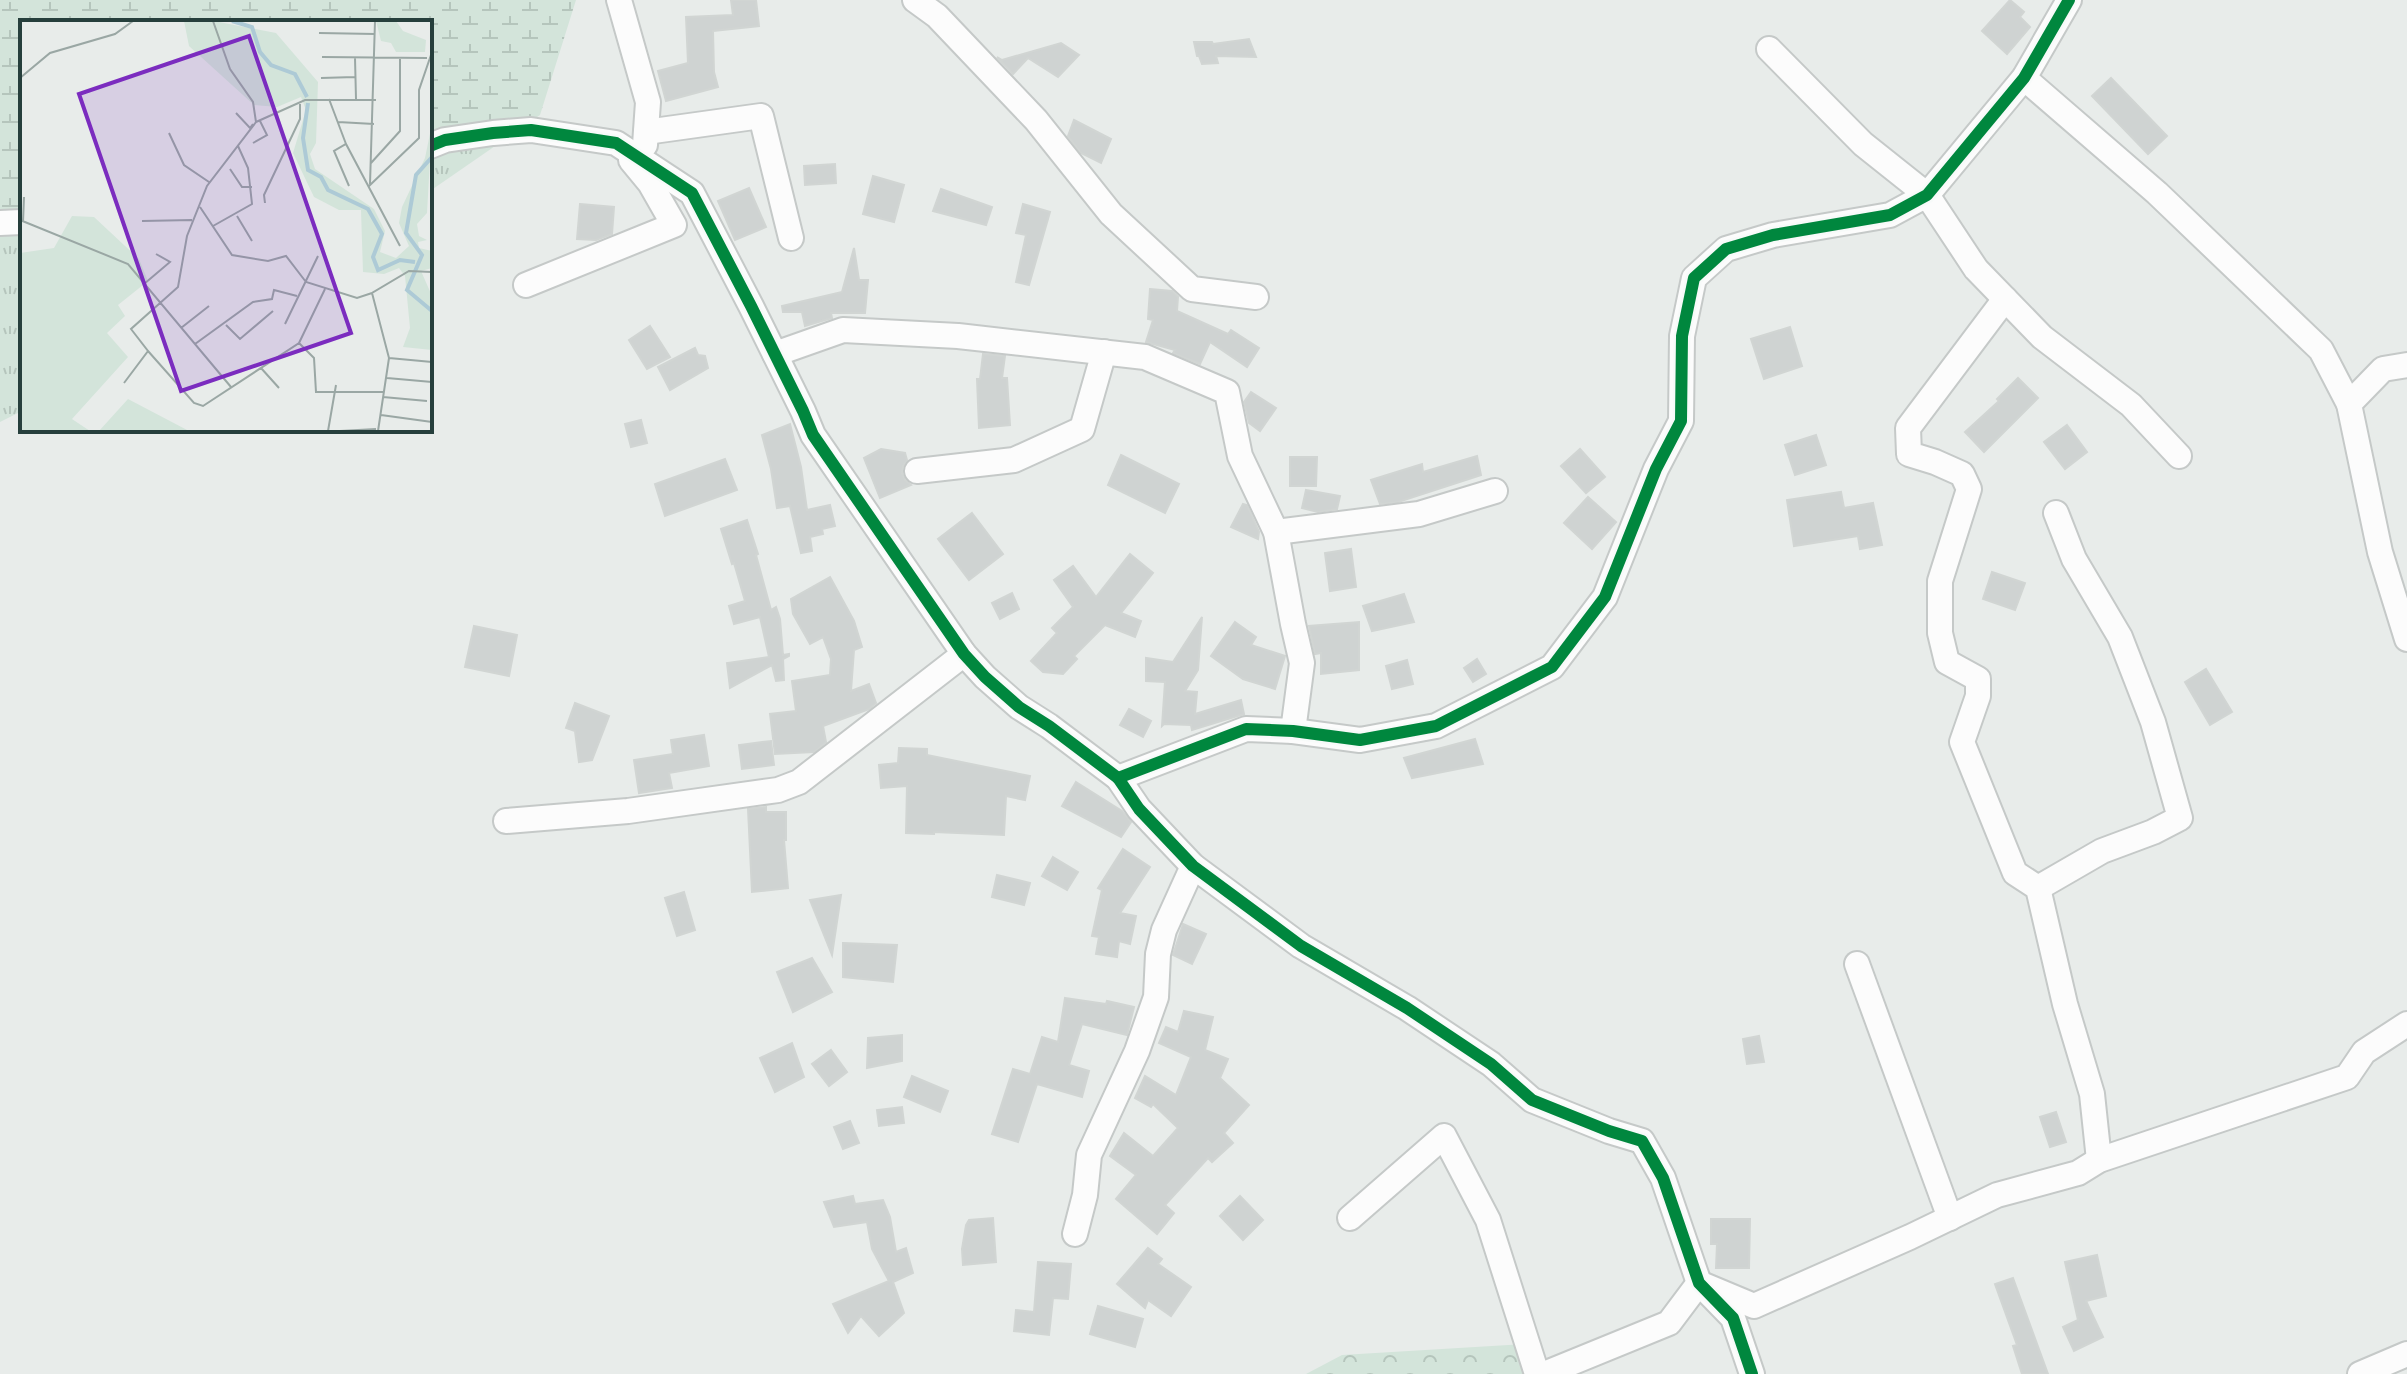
<svg xmlns="http://www.w3.org/2000/svg" width="2407" height="1374" font-family="'Noto Sans',sans-serif">
  <style>
    .grass { fill: url(#grass-tufts) }
    .forest { fill: url(#forest-crowns) }
    .wetland { fill: url(#wetland-marsh) }
    .building { fill: #cfd3d2; stroke: #d1d5d3; stroke-width: 2 }
    .lines { fill: none; stroke-linecap: round; stroke-linejoin: round }
    .street-casing { stroke: #c5c9c8; stroke-width: 28 }
    .street { stroke: #fcfcfc; stroke-width: 24 }
    .cycleway-casing { stroke: #f7faf9; stroke-width: 17 }
    .cycleway { stroke: #00873e; stroke-width: 12 }
    .inset-river { fill: none; stroke: #adcad6; stroke-width: 4 }
    .inset-road { fill: none; stroke: #9aa7a4; stroke-width: 2 }
    .view { fill: #7b2cbf; fill-opacity: 0.15; stroke: #7b2cbf; stroke-width: 4 }
    .inset-edge { fill: none; stroke: #263f3c; stroke-width: 4 }
  </style>
  <defs>
    <pattern id="grass-tufts" width="24" height="20" patternUnits="userSpaceOnUse" patternTransform="scale(2)"><rect width="24" height="20" fill="#d3e4da"/><path d="M3 7l-1-3M5 7V3M7 7l1-3M15 17l-1-3M17 17v-4M19 17l1-3" fill="none" stroke="#b5c5bc"/></pattern>
    <pattern id="forest-crowns" width="20" height="18" patternUnits="userSpaceOnUse" patternTransform="scale(2)"><rect width="20" height="18" fill="#d3e4da"/><path d="M2 6a3 3 0 1 1 6 0M12 15a3 3 0 1 1 6 0" fill="none" stroke="#b5c5bc"/></pattern>
    <pattern id="wetland-marsh" width="20" height="14" patternUnits="userSpaceOnUse" patternTransform="scale(2)"><rect width="20" height="14" fill="#d3e4da"/><path d="M1 5h8M5 5V1M11 12h8M15 12V8" fill="none" stroke="#b5c5bc"/></pattern>
  </defs>
  <rect width="100%" height="100%" fill="#e8ecea"/>
  <!-- grass -->
  <g class="grass">
    <polygon points="517,131 430,191 430,146"/>
    <polygon points="22,217 22,411 0,422 0,220"/>
  </g>
  <!-- forest -->
  <polygon class="forest" points="1525,1344 1536,1374 1306,1374 1342,1355"/>
  <!-- wetland -->
  <polygon class="wetland" points="0,0 576,0 540,115 517,131 430,146 430,22 22,22 22,217 0,220"/>
  <!-- building -->
  <g class="building">
    <polygon points="731,0 756,0 759,26 713,31 714,72 718,87 666,101 658,71 688,63 686,17 733,15"/>
    <polygon points="2010,0 2024,12 2020,17 2030,27 2007,54 1982,31"/>
    <polygon points="1249,39 1256,57 1216,56 1218,63 1202,64 1199,56 1197,56 1194,42 1212,42 1213,44"/>
    <polygon points="1061,43 1079,55 1058,77 1028,58 1013,74 997,57 1002,60"/>
    <polygon points="2111,78 2167,136 2148,154 2092,96"/>
    <polygon points="1074,120 1111,139 1101,163 1081,153 1068,136"/>
    <polygon points="835,164 836,183 805,185 804,166"/>
    <polygon points="873,176 904,185 894,222 863,214"/>
    <polygon points="749,188 766,227 735,240 718,201"/>
    <polygon points="941,189 992,207 986,225 933,211"/>
    <polygon points="580,204 614,207 612,234 596,240 577,239"/>
    <polygon points="1023,204 1050,212 1029,285 1016,282 1026,235 1016,233"/>
    <polygon points="854,248 859,280 868,280 865,313 831,313 832,318 805,326 802,312 783,312 782,306 842,292"/>
    <polygon points="1150,289 1172,291 1178,297 1177,311 1228,334 1231,330 1259,348 1247,367 1210,342 1200,364 1173,353 1175,350 1146,342 1153,320 1148,319"/>
    <polygon points="650,326 670,357 647,369 629,340"/>
    <polygon points="1790,327 1802,366 1764,379 1751,339"/>
    <polygon points="695,348 698,355 705,356 708,368 670,390 658,367"/>
    <polygon points="983,354 1005,356 1002,378 1007,378 1010,425 979,428 977,379 980,379"/>
    <polygon points="2018,378 2038,398 1984,452 1965,432 1999,401 1997,399"/>
    <polygon points="1251,392 1276,408 1260,431 1249,423 1244,402"/>
    <polygon points="641,420 647,443 631,447 625,424"/>
    <polygon points="790,424 801,467 807,510 830,505 835,526 822,529 823,534 810,537 812,551 801,553 790,506 777,508 771,469 762,435"/>
    <polygon points="2067,425 2087,452 2065,469 2044,442"/>
    <polygon points="1816,435 1826,465 1795,475 1785,445"/>
    <polygon points="881,449 905,453 907,460 903,466 902,473 905,480 911,485 880,498 864,458"/>
    <polygon points="1580,449 1605,477 1586,493 1561,466"/>
    <polygon points="1121,455 1179,484 1165,513 1108,485"/>
    <polygon points="1477,456 1481,475 1398,502 1380,504 1371,480 1422,464 1423,472"/>
    <polygon points="1290,457 1317,457 1316,486 1290,486"/>
    <polygon points="725,459 737,490 665,516 655,484"/>
    <polygon points="1306,490 1340,496 1337,509 1318,512 1302,508"/>
    <polygon points="1841,492 1844,508 1873,503 1882,545 1860,549 1858,536 1794,546 1787,500"/>
    <polygon points="1588,497 1616,522 1592,549 1564,523"/>
    <polygon points="1243,504 1247,505 1259,532 1258,539 1231,527"/>
    <polygon points="972,513 1003,554 969,580 938,539"/>
    <polygon points="747,520 758,554 756,555 771,610 776,607 780,619 783,655 789,654 789,656 783,659 784,680 776,681 772,665 730,688 727,663 769,657 760,617 734,624 729,606 745,601 734,563 732,564 721,529"/>
    <polygon points="1351,549 1356,587 1330,591 1325,553"/>
    <polygon points="1130,554 1153,573 1121,613 1141,621 1135,637 1105,625 1074,656 1077,659 1063,674 1043,672 1031,661 1057,633 1052,628 1073,607 1054,580 1073,566 1096,597"/>
    <polygon points="1992,572 2025,583 2015,610 1983,599"/>
    <polygon points="830,577 854,621 862,647 854,650 851,691 869,684 876,703 869,709 823,726 826,742 814,752 775,754 770,714 796,711 792,681 830,675 831,659 823,637 810,644 793,614 791,599"/>
    <polygon points="1012,593 1019,609 1000,619 992,603"/>
    <polygon points="1404,594 1414,622 1372,631 1363,606"/>
    <polygon points="1202,617 1198,670 1185,691 1197,692 1195,714 1241,700 1244,714 1192,730 1191,725 1164,724 1162,726 1165,682 1146,681 1146,658 1173,662"/>
    <polygon points="1235,622 1256,637 1251,645 1285,656 1275,689 1243,679 1211,656"/>
    <polygon points="1359,622 1359,670 1321,674 1321,653 1315,654 1309,626"/>
    <polygon points="474,626 517,635 509,676 465,667"/>
    <polygon points="1477,659 1486,674 1473,682 1464,668"/>
    <polygon points="1407,660 1413,684 1392,689 1386,666"/>
    <polygon points="2206,669 2232,712 2210,725 2185,682"/>
    <polygon points="575,703 609,716 592,760 579,762 575,731 566,728"/>
    <polygon points="1129,709 1151,721 1143,737 1120,725"/>
    <polygon points="704,735 709,766 669,773 672,788 639,793 634,760 673,754 671,740"/>
    <polygon points="1475,739 1483,764 1412,778 1404,758"/>
    <polygon points="771,741 774,765 742,769 739,745"/>
    <polygon points="899,748 927,749 927,755 1030,776 1025,800 1006,796 1004,835 934,832 934,834 906,833 907,786 881,788 879,765 898,763"/>
    <polygon points="1076,782 1122,811 1131,822 1121,837 1062,806"/>
    <polygon points="766,807 766,812 786,812 786,840 784,840 788,888 752,892 748,809"/>
    <polygon points="1123,849 1150,867 1120,913 1136,916 1130,944 1119,941 1117,957 1096,954 1099,937 1092,936 1102,890 1098,888"/>
    <polygon points="1053,857 1078,872 1067,890 1042,876"/>
    <polygon points="997,875 1030,883 1024,905 992,897"/>
    <polygon points="684,892 695,930 677,936 665,898"/>
    <polygon points="841,895 832,955 810,900"/>
    <polygon points="1183,924 1206,934 1192,964 1173,955"/>
    <polygon points="843,943 897,945 893,982 843,977"/>
    <polygon points="812,958 832,992 793,1012 777,972"/>
    <polygon points="1065,998 1106,1004 1107,1001 1134,1007 1127,1035 1082,1024 1069,1065 1089,1071 1082,1097 1037,1084 1018,1142 992,1134 1013,1069 1030,1074 1042,1037 1058,1042"/>
    <polygon points="1184,1011 1213,1017 1205,1050 1228,1059 1220,1078 1249,1105 1224,1133 1233,1143 1212,1162 1208,1158 1165,1205 1174,1213 1157,1234 1116,1199 1136,1175 1110,1156 1124,1133 1153,1156 1178,1128 1153,1104 1151,1107 1135,1098 1145,1076 1176,1095 1191,1057 1159,1043 1166,1027 1178,1032"/>
    <polygon points="902,1035 902,1061 867,1068 868,1038"/>
    <polygon points="1759,1036 1764,1062 1747,1064 1743,1039"/>
    <polygon points="792,1043 804,1077 775,1092 760,1058"/>
    <polygon points="831,1050 847,1072 829,1086 812,1064"/>
    <polygon points="912,1076 948,1091 940,1112 904,1097"/>
    <polygon points="902,1107 904,1123 879,1126 877,1110"/>
    <polygon points="2056,1112 2066,1142 2050,1147 2040,1117"/>
    <polygon points="850,1121 859,1143 843,1149 834,1127"/>
    <polygon points="853,1196 855,1204 883,1200 890,1217 896,1252 906,1248 913,1273 893,1282 904,1313 879,1336 861,1316 848,1333 833,1304 889,1281 872,1249 867,1222 834,1227 824,1202"/>
    <polygon points="1240,1196 1263,1220 1243,1240 1220,1216"/>
    <polygon points="993,1218 996,1262 963,1265 962,1249 966,1225 969,1220"/>
    <polygon points="1711,1219 1750,1219 1749,1268 1716,1268 1717,1244 1711,1244"/>
    <polygon points="1148,1248 1162,1259 1158,1264 1191,1287 1171,1316 1148,1300 1145,1308 1117,1284"/>
    <polygon points="2097,1255 2106,1296 2086,1301 2103,1337 2074,1351 2063,1327 2078,1320 2065,1262"/>
    <polygon points="1038,1262 1071,1264 1068,1299 1053,1298 1049,1335 1014,1331 1016,1310 1034,1312"/>
    <polygon points="2013,1278 2048,1374 2022,1374 2013,1346 2017,1345 1995,1284"/>
    <polygon points="1098,1306 1143,1319 1135,1347 1090,1334"/>
  </g>
  <g class="lines">
    <!-- street casing -->
    <g class="street-casing">
      <g id="street">
        <polyline points="619,0 648,102 645,145"/>
        <polyline points="915,0 937,16 1036,120 1111,214 1192,289 1256,297"/>
        <polyline points="1769,49 1863,144 1927,195 1976,269 2042,337 2131,405 2179,456"/>
        <polyline points="2024,78 2157,193 2321,350 2349,404 2380,552 2407,639"/>
        <polyline points="646,132 761,116 791,238"/>
        <polyline points="430,146 445,140 493,133 531,130 616,143 692,193 751,306 803,411 813,435 964,654 985,677 1019,707 1049,726 1118,778 1139,809 1193,866 1301,946 1407,1008 1491,1064 1532,1100 1609,1131 1642,1141 1663,1178 1699,1283 1733,1318 1752,1374"/>
        <polyline points="0,223 22,222"/>
        <polyline points="526,285 674,225 650,183 631,160"/>
        <polyline points="2005,299 1908,428 1909,454 1935,462 1962,474 1969,489 1940,581 1940,633 1947,662 1978,679 1978,696 1962,742 2015,873 2038,888 2065,1004 2092,1094 2099,1160"/>
        <polyline points="775,354 843,330 958,336 1145,357 1227,392 1240,456 1276,532 1293,624 1302,663 1293,731"/>
        <polyline points="2349,404 2383,369 2407,365"/>
        <polyline points="917,471 1014,460 1082,429 1104,352"/>
        <polyline points="1276,532 1419,514 1495,491"/>
        <polyline points="1118,778 1246,729 1293,731 1360,740 1436,726 1552,667 1605,597 1656,469 1681,421 1682,336 1694,278 1726,249 1773,235 1890,215 1927,195 2024,78 2069,0"/>
        <polyline points="506,821 628,811 778,790 799,782 964,654"/>
        <polyline points="2038,888 2102,851 2153,832 2180,818 2153,722 2120,637 2074,559 2056,513"/>
        <polyline points="1857,964 1950,1218"/>
        <polyline points="1350,1218 1444,1136 1488,1220 1537,1374"/>
        <polyline points="1075,1234 1085,1195 1089,1155 1137,1051 1156,997 1158,954 1164,930 1193,866"/>
        <polyline points="1544,1374 1669,1323 1699,1283 1754,1306 1910,1237 1997,1195 2078,1173 2099,1160 2347,1077 2364,1052 2407,1024"/>
        <polyline points="2360,1374 2407,1354"/>
      </g>
    </g>
    <!-- street -->
    <use href="#street" class="street"/>
    <!-- cycleway casing -->
    <g class="cycleway-casing">
      <g id="cycleway">
        <polyline points="430,146 445,140 493,133 531,130 616,143 692,193 751,306 803,411 813,435 964,654 985,677 1019,707 1049,726 1118,778 1139,809 1193,866 1301,946 1407,1008 1491,1064 1532,1100 1609,1131 1642,1141 1663,1178 1699,1283 1733,1318 1752,1374"/>
        <polyline points="1118,778 1246,729 1293,731 1360,740 1436,726 1552,667 1605,597 1656,469 1681,421 1682,336 1694,278 1726,249 1773,235 1890,215 1927,195 2024,78 2069,0"/>
      </g>
    </g>
    <!-- cycleway -->
    <use href="#cycleway" class="cycleway"/>
  </g>
  <!-- overview -->
  <g transform="translate(20 20)">
    <rect width="412" height="412" fill="#e8ecea"/>
    <path d="M 164,1 L 194,1 L 234,85 L 169,26 Z" fill="#d3e4da"/>
    <path d="M 356,1 L 376,1 L 383,11 L 406,20 L 405,32 L 376,32 L 371,23 L 361,21 ZM 52,196 L 74,197 L 119,239 L 128,261 L 98,285 L 105,296 L 87,313 L 108,337 L 52,399 L 70,411 L 0,411 L 0,233 L 34,228 ZM 412,306 L 412,330 L 383,327 L 390,308 ZM 108,379 L 169,411 L 79,411 Z" fill="#d3e4da"/>
    <path d="M 194,1 L 256,13 L 298,62 L 296,123 L 290,134 L 295,149 L 354,189 L 365,211 L 360,232 L 376,238 L 389,226 L 379,203 L 382,187 L 405,138 L 412,104 L 407,193 L 397,204 L 399,216 L 407,220 L 398,222 L 399,228 L 412,231 L 412,248 L 401,251 L 412,276 L 412,306 L 403,312 L 390,308 L 385,256 L 379,248 L 364,254 L 343,252 L 341,190 L 319,190 L 294,177 L 273,133 L 286,90 L 281,77 L 257,87 L 234,85 L 212,49 Z" fill="#d3e4da"/>
    <path class="inset-river" d="M 212,1 L 232,7 L 240,32 L 251,45 L 275,54 L 287,77M 288,83 L 283,118 L 288,150 L 301,157 L 308,170 L 348,189 L 362,214 L 353,237 L 358,250 L 380,240 L 395,242M 412,137 L 396,155 L 386,213 L 402,235 L 387,270 L 412,291"/>
    <path class="inset-road" d="M 299,13 L 355,14M 302,37 L 407,38M 335,38 L 336,79M 0,58 L 30,33 L 95,14 L 113,1M 301,58 L 335,57M 309,79 L 326,124M 216,93 L 230,108 L 233,104M 236,102 L 285,80 L 356,80M 318,102 L 354,104M 149,113 L 164,145 L 189,162M 233,123 L 247,115 L 240,101M 351,143 L 380,111 L 380,39M 210,149 L 222,167 L 232,167M 350,164 L 355,1M 329,166 L 314,131 L 326,124 L 380,226M 349,166 L 399,118 L 399,70 L 412,32M 245,183 L 244,175 L 280,99 L 280,84M 180,187 L 212,235 L 248,241 L 266,236 L 286,262 L 337,278 L 352,273M 217,196 L 232,221M 0,200 L 108,244 L 211,367M 122,201 L 172,200M 3,202 L 4,177M 193,206 L 232,184 L 228,148 L 218,126M 124,264 L 150,242 L 136,234M 265,304 L 298,236M 206,305 L 220,319 L 253,291M 161,308 L 189,286M 279,323 L 294,338 L 296,372 L 364,372M 175,324 L 233,282 L 252,279 L 254,270 L 277,276M 128,331 L 174,383 L 183,386 L 279,323 L 305,269M 369,338 L 412,342M 241,348 L 259,368M 367,358 L 412,362M 104,363 L 128,331 L 111,309 L 158,267 L 167,216 L 187,166 L 236,102 L 233,82 L 210,49 L 193,1M 363,377 L 407,381M 361,395 L 412,402M 308,411 L 316,365M 320,411 L 356,409M 358,411 L 369,338 L 352,273 L 389,251 L 412,252"/>
    <path class="view" d="M 229,16 L 331,313 L 161,371 L 59,74 Z"/>
    <rect width="412" height="412" class="inset-edge"/>
  </g>
</svg>
